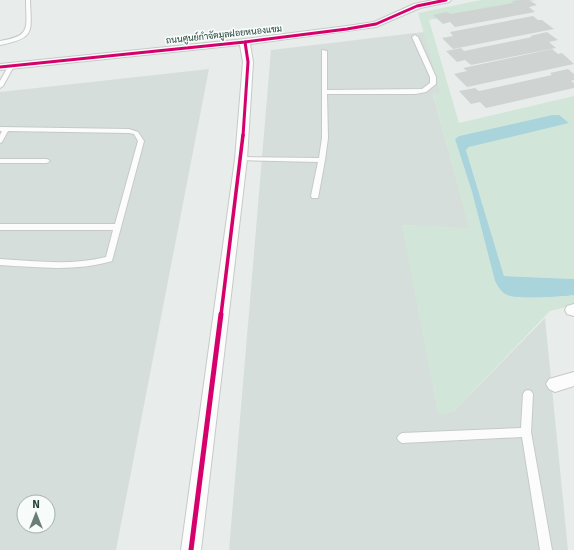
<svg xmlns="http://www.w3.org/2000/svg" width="574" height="550" font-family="Signika,Sarabun,sans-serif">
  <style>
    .built { fill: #d6dedb; fill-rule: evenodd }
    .green { fill: #d1e6d8 }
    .water { fill: #a9d4db }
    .building { fill: #cfd4d2 }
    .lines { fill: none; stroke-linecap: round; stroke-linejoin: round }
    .lane-casing { stroke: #c5cac8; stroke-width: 2 }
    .street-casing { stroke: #c5cac8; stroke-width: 2 }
    .lane { fill: #fcfcfc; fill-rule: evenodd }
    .street { fill: #fcfcfc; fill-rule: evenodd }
    .cycleway-far2-casing { stroke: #f7fbf9; stroke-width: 4.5 }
    .cycleway-far1-casing { stroke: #f7fbf9; stroke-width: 6 }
    .cycleway-casing { stroke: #f7fbf9; stroke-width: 8 }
    .cycleway-far2 { stroke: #d6006c; stroke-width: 3 }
    .cycleway-far1 { stroke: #d6006c; stroke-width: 3.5 }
    .cycleway { stroke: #d6006c; stroke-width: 5 }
    .labels { text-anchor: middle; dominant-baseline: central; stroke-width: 3.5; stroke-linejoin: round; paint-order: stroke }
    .far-street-label { font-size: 9px; fill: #24423a; stroke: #f7fbf9 }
  </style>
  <rect width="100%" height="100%" fill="#e8edeb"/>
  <!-- built -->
  <g class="built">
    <polygon points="424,32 441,93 433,94 470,229 402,225 453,412 545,318 568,550 229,550 271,50"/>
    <path d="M 209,69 L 116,550 L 0,550 L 0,92 ZM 24,502 L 48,502 L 48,526 L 24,526 Z"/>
  </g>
  <!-- green -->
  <path class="green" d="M 481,0 L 536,0 L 429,20 L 459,123 L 574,96 L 574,279 L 504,276 L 466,150 L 469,147 L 568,123 L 552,115 L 459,136 L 455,139 L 472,192 L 495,281 C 498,287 502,294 510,296 C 523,299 560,297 574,295 L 574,305 L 550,311 L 453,412 L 438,414 L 402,225 L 469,228 L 433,93 L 441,93 L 418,13 Z"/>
  <!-- water -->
  <path class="water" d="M 552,115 L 559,115 L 569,123 L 469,147 L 466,150 L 504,276 L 574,279 L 574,295 C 560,297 523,299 510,296 C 502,294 498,287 495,281 L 472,192 L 455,139 L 459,136 Z"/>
  <!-- building -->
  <g class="building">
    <polygon points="519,0 529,0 537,5 529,7 535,12 455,27 450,22 443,24 433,15 447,12 450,14 513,3 512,1"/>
    <polygon points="533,16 538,20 542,20 554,29 453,49 442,38 453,36 450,32"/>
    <polygon points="547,32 558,40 549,42 556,48 471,65 465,60 457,62 446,51 461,48 464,51 532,37 530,36"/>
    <polygon points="552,49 558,54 562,53 574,64 467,87 454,74 467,71 463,68"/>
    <polygon points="568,69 574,74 574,80 571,81 574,83 574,88 486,108 480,102 471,104 459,91 475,88 479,91 552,75 550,73"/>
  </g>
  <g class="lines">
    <!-- lane casing -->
    <g class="lane-casing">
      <g id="lane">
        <path d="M 26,0 L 30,0 C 31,32 36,38 0,45 L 0,41 C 32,36 26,28 26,0 Z"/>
        <polygon points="415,35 418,37 436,77 436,84 426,92 415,94 327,94 328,138 325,160 318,198 312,198 311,196 318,162 239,160 238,159 241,157 319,158 322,138 322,50 327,51 327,90 422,89 430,83 430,77 412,37"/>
        <polygon points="9,65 14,66 3,86 0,88 0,81"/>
        <path d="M 0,127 L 129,129 L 138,132 L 144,141 L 112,261 C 75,272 37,267 0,265 L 0,259 C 35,261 71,266 106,257 L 113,230 L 0,230 L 0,224 L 115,224 L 138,141 L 134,134 L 129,133 L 8,131 L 2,142 L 0,143 L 0,135 L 2,131 L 0,131 Z"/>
        <polygon points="0,159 47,159 50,161 47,163 0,163"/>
        <polygon points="528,390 531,391 533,394 531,432 552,550 540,550 522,437 402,443 399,441 397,438 399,435 402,433 521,428 523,394 525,391"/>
      </g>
    </g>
    <!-- street casing -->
    <g class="street-casing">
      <g id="street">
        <polygon points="433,0 451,0 449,2 420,8 376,27 250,44 253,62 247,159 201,550 181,550 235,159 243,62 240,45 0,70 0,64 245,39 347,26 374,22 414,4"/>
        <polygon points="574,304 574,316 567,314 565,310 567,306"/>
        <polygon points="574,372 574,386 555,392 549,389 546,384 549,379"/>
      </g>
    </g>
    <!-- lane -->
    <use href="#lane" class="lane"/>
    <!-- street -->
    <use href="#street" class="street"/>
    <!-- cycleway-far2 casing -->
    <g class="cycleway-far2-casing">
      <g id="cycleway-far2">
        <polyline points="0,67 245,42 347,29 376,24 417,6 446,0"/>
        <polyline points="243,136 248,62 245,42"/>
      </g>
    </g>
    <!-- cycleway-far1 casing -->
    <g class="cycleway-far1-casing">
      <polyline id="cycleway-far1" points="221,315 243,135"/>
    </g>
    <!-- cycleway casing -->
    <g class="cycleway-casing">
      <polyline id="cycleway" points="191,550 221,314"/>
    </g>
    <!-- cycleway-far2 -->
    <use href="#cycleway-far2" class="cycleway-far2"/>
    <!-- cycleway-far1 -->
    <use href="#cycleway-far1" class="cycleway-far1"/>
    <!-- cycleway -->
    <use href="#cycleway" class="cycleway"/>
  </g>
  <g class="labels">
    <!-- far-street labels -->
    <g class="far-street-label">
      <text transform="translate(224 35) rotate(-6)">ถนนศูนย์กำจัดมูลฝอยหนองแขม</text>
    </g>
  </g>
  <!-- north arrow -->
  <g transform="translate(36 514)"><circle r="19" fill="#f7fbf9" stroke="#a3b1ad"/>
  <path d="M0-3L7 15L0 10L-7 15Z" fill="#697e78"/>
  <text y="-6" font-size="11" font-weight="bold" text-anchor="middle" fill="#24423a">N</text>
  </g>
</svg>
